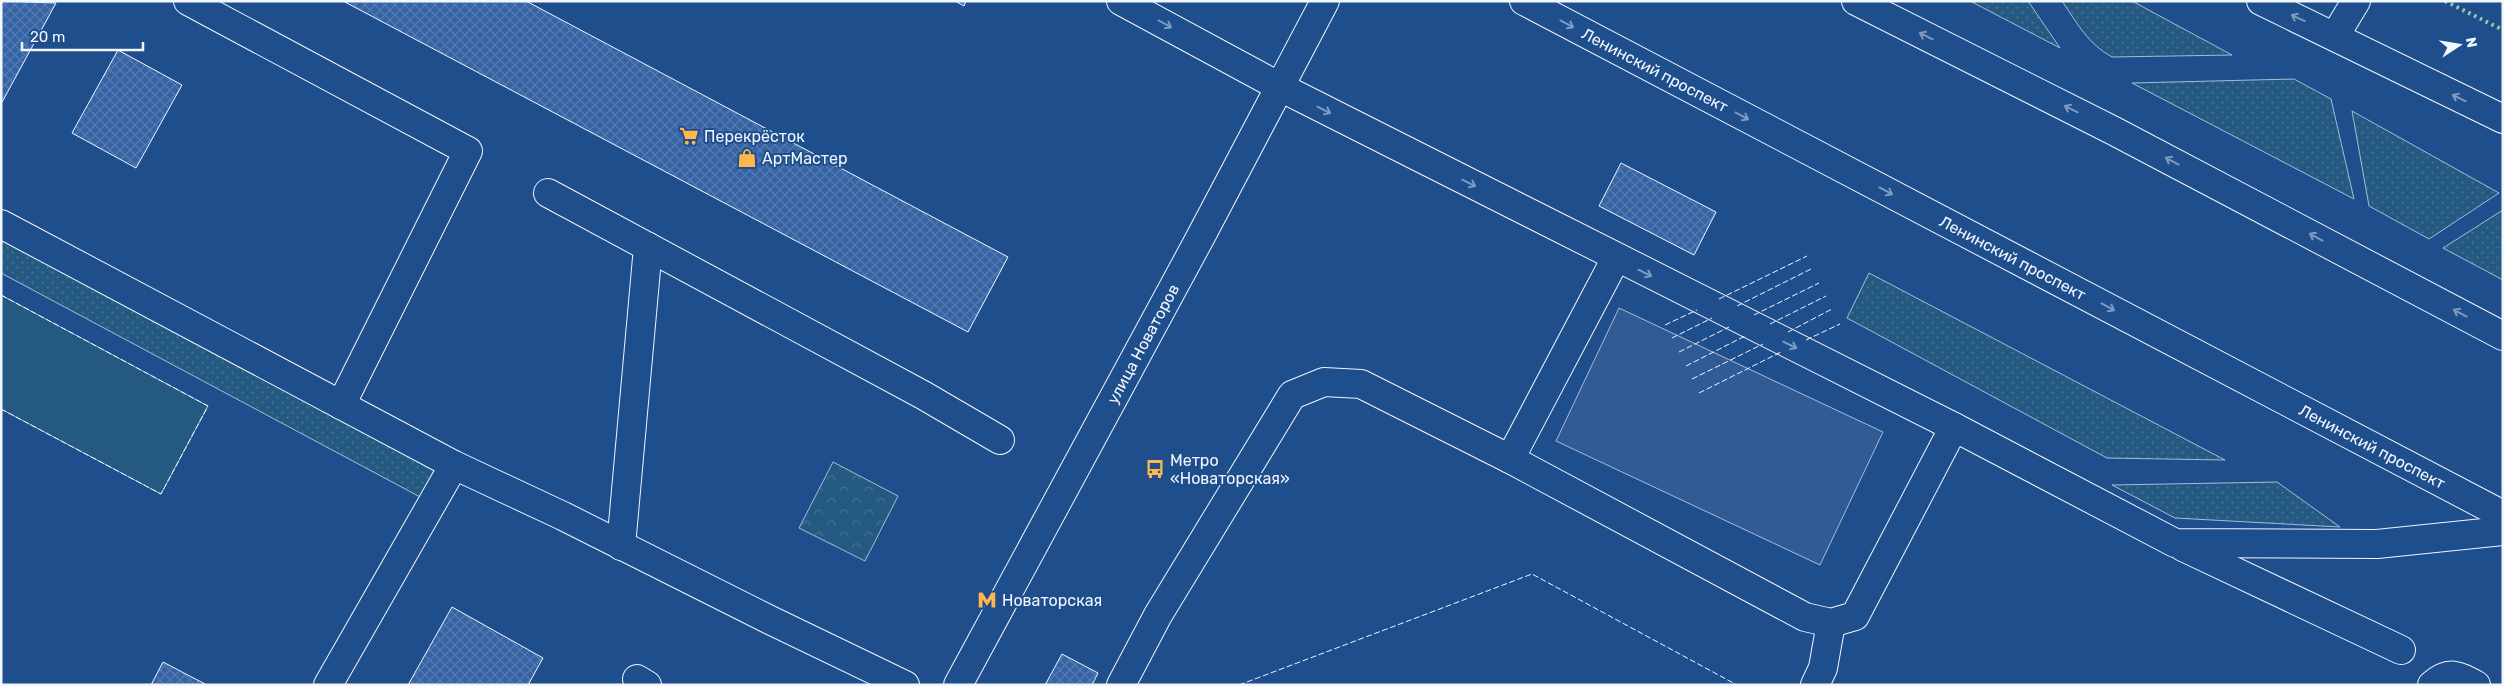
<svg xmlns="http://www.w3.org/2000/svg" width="2504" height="686" font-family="Rubik,sans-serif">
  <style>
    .grass { fill: url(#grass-dots); stroke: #a8bbd7 }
    .park { fill: url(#park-crowns); stroke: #a8bbd7 }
    .pitch { fill: #245a82; stroke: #a8bbd7 }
    .parking { fill: #305b95; stroke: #a8bbd7 }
    .building { fill: url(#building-cross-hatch); stroke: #f2f6ff }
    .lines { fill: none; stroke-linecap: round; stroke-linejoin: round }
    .minor-casing { stroke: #f2f6ff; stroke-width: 30 }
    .major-casing { stroke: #f2f6ff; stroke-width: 30 }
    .minor { stroke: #1f4e8c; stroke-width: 28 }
    .major { stroke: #1f4e8c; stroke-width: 28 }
    .hedge { stroke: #97c8a6; stroke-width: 4; stroke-dasharray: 2.5 4; stroke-linecap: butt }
    .fence { stroke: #f2f6ff; stroke-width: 1; stroke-dasharray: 6 2.5; stroke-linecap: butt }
    .oneway { stroke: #7e9ac0 }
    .labels { text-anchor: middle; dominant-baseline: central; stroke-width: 4; stroke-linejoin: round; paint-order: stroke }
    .street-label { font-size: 16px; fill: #f2f6ff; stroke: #1f4e8c }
    .poi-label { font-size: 16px; fill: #f2f6ff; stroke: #1f4e8c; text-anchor: start }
  </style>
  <defs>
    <pattern id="grass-dots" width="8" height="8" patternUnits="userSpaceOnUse" patternTransform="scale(1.25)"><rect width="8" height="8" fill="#245a82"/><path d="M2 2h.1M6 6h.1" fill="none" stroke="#447295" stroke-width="1.8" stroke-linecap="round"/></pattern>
    <pattern id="park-crowns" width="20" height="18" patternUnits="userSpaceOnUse" patternTransform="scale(1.25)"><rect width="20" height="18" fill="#245a82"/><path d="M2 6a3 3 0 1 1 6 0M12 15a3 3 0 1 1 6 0" fill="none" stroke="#447295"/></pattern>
    <pattern id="building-cross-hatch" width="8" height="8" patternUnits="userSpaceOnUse" patternTransform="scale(1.25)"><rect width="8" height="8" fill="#3563a3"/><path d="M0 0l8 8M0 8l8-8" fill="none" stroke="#537ab1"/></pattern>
  </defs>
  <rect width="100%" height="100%" fill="#1f4e8c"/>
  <!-- grass -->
  <g class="grass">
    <polygon points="1970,1 2028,1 2060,48"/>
    <path d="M 2062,1 L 2132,1 L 2232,55 L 2112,57 C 2088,44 2077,23 2062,1 Z"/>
    <polygon points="2294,79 2331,99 2354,199 2132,83"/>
    <polygon points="2352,111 2499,193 2429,239 2369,206"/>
    <polygon points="2503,210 2503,280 2443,248"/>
    <polygon points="1,233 439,467 422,498 1,273"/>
    <polygon points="1869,273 2225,460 2107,458 1847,318"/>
    <polygon points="2277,482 2340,527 2175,518 2112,485"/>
  </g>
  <!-- park -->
  <polygon class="park" points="833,462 898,496 865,561 799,528"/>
  <!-- pitch -->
  <polygon class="pitch" points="1,295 208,406 161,494 1,409"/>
  <!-- parking -->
  <polygon class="parking" points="1619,308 1883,432 1820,565 1556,441"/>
  <!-- building -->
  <g class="building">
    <polygon points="1,1 56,3 1,104"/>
    <polygon points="343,1 526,1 1008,257 968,332"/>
    <polygon points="955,1 966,1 964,6"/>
    <polygon points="118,50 182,85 136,168 72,133"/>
    <polygon points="1621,163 1716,212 1694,255 1599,206"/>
    <polygon points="452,607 543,658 528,685 408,685"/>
    <polygon points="1062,654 1098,673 1092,685 1045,685"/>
    <polygon points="163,662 205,684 205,685 151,685"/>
  </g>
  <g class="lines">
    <!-- minor casing -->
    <g class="minor-casing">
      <g id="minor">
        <polyline points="188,1 468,151 341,405"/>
        <polyline points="1121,1 1280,87 1954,427 2175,543 2377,544 2503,531"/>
        <polyline points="2261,1 2503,119"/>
        <polyline points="2335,36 2356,1"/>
        <polyline points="548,193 923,395 1000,440"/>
        <polyline points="1,224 454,465 563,516 770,620 905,685"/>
        <polyline points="1510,459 1616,258"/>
        <polyline points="621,546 648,247"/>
        <polyline points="2183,547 2401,650"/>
        <polyline points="637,679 647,685"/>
        <polyline points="328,685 454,465"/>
        <path id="s1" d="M 958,685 L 1200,238 L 1325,1"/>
        <polyline points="1121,685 1158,615 1292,395 1324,382 1361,384 1510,459 1805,617 1831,623 1855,616 1954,427"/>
        <polyline points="1815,685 1823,668 1831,623"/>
        <path d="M 2432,685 C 2449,670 2458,675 2476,685"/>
      </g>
    </g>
    <!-- major casing -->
    <g class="major-casing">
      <g id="major">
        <path id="s2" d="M 1524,1 L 2503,515"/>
        <polyline points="1856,1 2114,131 2503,336"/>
      </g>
    </g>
    <!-- minor -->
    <use href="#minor" class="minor"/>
    <!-- major -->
    <use href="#major" class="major"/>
    <!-- hedge -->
    <polyline class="hedge" points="2445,1 2503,30"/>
    <!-- fence -->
    <g class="fence">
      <polyline points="1,295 208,406 161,494 1,409"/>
      <polyline points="1719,299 1807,256"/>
      <polyline points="1737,306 1813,268"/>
      <polyline points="1754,315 1819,283"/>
      <polyline points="1770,324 1826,296"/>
      <polyline points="1665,325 1697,310"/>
      <polyline points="1788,332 1832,309"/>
      <polyline points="1672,338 1712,318"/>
      <polyline points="1806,340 1840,324"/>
      <polyline points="1679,352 1729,327"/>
      <polyline points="1686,366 1745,336"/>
      <polyline points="1692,379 1763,344"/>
      <polyline points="1699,393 1781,352"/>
      <polyline points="1239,685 1532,574 1737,685"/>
    </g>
  </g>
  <!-- one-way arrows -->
  <defs><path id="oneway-shaft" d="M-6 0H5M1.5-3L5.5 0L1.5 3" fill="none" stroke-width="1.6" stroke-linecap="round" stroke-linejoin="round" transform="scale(1.25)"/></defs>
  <g class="oneway">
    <use href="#oneway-shaft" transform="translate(2298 18) rotate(-155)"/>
    <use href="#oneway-shaft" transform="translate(1165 24) rotate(28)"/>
    <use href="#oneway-shaft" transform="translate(1567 24) rotate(28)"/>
    <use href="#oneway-shaft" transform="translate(1926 36) rotate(-153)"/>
    <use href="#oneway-shaft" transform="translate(2459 98) rotate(-154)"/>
    <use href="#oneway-shaft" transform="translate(2071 109) rotate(-153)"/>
    <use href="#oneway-shaft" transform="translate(1324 110) rotate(27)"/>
    <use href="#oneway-shaft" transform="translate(1742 116) rotate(28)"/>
    <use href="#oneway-shaft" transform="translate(2172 161) rotate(-152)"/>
    <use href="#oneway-shaft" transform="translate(1469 183) rotate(27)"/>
    <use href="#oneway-shaft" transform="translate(1886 191) rotate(28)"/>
    <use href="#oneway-shaft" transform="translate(2316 237) rotate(-152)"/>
    <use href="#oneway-shaft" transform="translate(1645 273) rotate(26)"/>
    <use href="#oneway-shaft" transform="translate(2108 307) rotate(28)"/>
    <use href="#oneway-shaft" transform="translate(2460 313) rotate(-152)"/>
    <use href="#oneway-shaft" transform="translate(1790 345) rotate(26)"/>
  </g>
  <!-- icons -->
  <defs>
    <g id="supermarket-bare" transform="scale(1.5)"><path d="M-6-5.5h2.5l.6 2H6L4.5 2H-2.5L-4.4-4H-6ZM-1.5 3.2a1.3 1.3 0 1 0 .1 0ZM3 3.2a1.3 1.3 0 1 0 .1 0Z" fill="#ffb74d" stroke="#1f4e8c" stroke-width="2.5" paint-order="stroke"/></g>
    <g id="shop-bare" transform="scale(1.5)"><path d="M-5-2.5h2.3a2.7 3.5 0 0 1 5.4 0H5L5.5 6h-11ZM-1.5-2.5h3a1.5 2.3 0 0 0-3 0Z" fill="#ffb74d" stroke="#1f4e8c" stroke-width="2.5" paint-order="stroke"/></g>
    <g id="bus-bare" transform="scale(1.5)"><path d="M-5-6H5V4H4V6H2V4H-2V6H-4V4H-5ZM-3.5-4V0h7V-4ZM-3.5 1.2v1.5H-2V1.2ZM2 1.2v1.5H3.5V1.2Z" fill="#ffb74d" stroke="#1f4e8c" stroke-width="2.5" paint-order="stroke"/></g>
    <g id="metro-bare" transform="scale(1.5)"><path d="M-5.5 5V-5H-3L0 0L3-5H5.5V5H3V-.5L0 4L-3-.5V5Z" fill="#ffb74d" stroke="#1f4e8c" stroke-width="2.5" paint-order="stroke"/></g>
  </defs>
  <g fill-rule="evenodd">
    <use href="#supermarket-bare" x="689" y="136"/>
    <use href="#shop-bare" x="747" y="158"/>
    <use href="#bus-bare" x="1155" y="469"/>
    <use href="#metro-bare" x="987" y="600"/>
  </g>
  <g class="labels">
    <!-- street labels -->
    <g class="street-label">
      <text stroke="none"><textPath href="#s2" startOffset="148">Ленинский проспект</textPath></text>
      <text stroke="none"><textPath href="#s2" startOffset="552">Ленинский проспект</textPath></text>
      <text stroke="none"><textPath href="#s1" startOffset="388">улица Новаторов</textPath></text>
      <text stroke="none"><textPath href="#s2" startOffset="958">Ленинский проспект</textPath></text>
    </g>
    <!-- poi labels -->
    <g class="poi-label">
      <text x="704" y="136">Перекрёсток</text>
      <text x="762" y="158">АртМастер</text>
      <text x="1170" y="460">Метро<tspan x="1170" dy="18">«Новаторская»</tspan></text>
      <text x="1002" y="600">Новаторская</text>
    </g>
  </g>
  <!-- border -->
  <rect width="2504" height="686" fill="none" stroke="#f2f6ff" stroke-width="5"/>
  <!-- north arrow -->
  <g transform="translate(2459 45) rotate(78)" stroke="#1f4e8c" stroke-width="4" paint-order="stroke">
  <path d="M0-4L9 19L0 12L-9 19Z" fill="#f2f6ff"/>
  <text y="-8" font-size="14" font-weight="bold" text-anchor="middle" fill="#f2f6ff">N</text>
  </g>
  <!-- scale -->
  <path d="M22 42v8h121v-8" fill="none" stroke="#f2f6ff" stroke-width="2.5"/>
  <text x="30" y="42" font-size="15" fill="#f2f6ff" stroke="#1f4e8c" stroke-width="4" paint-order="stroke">20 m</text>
</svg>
